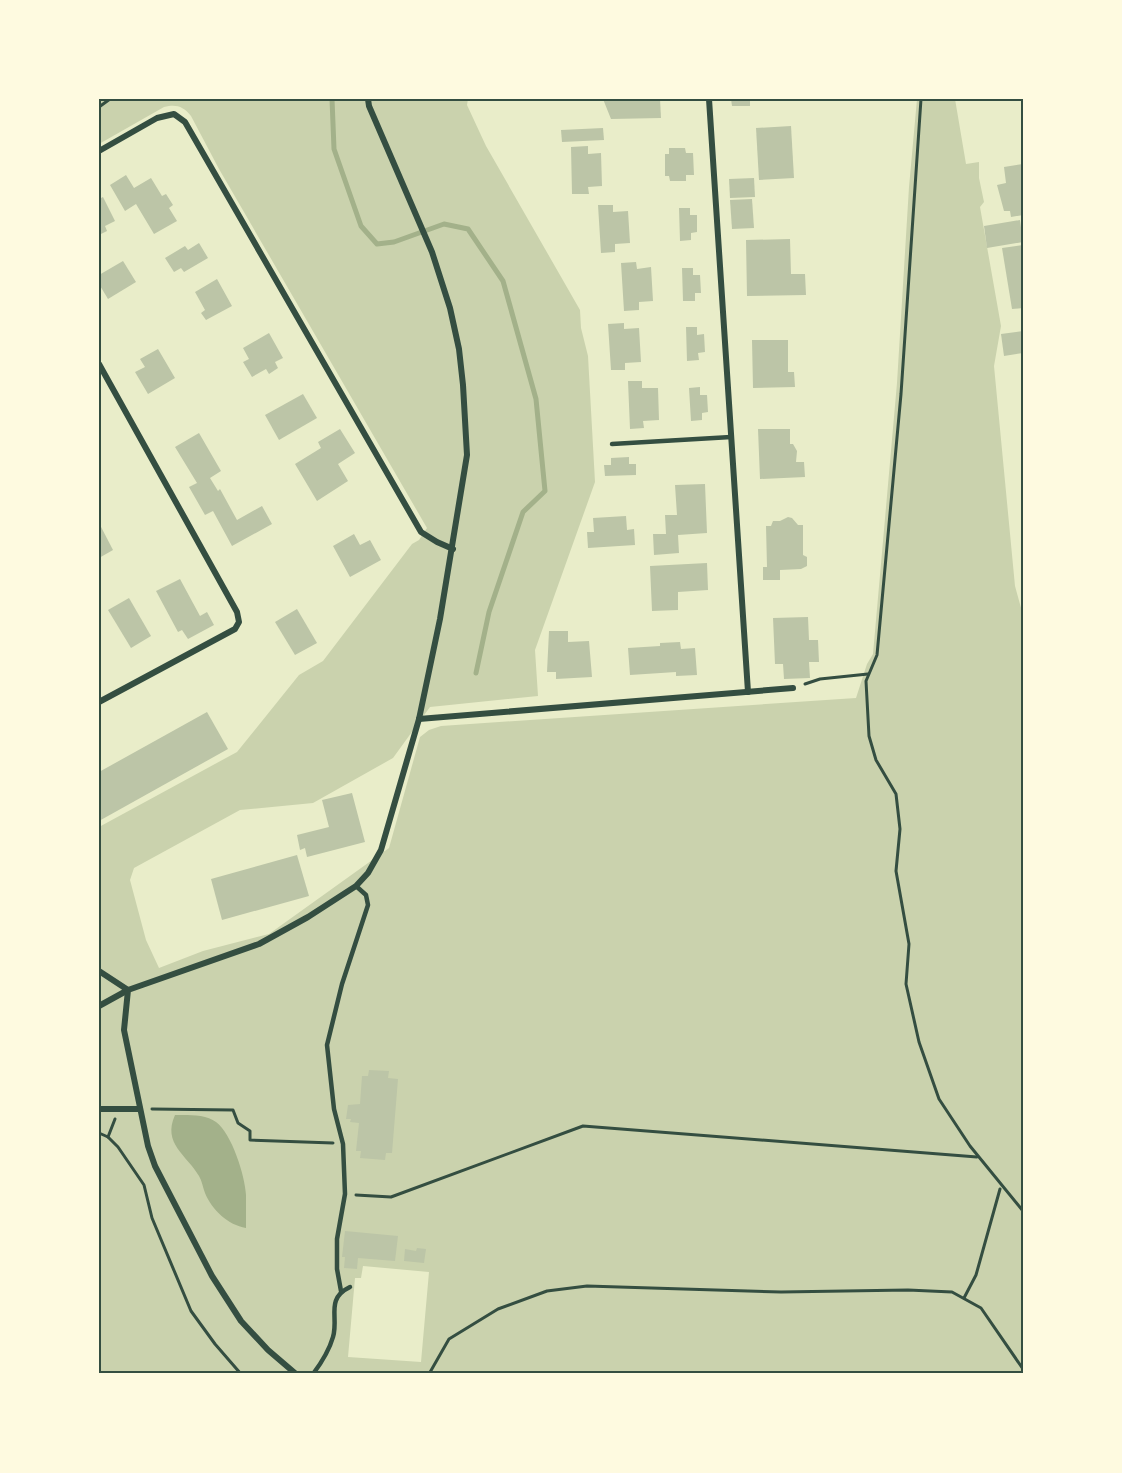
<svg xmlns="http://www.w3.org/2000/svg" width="1122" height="1473" font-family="'Fira Sans Condensed',sans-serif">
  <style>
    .green { fill: #cad2ad; fill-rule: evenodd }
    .water { fill: #a3b18a }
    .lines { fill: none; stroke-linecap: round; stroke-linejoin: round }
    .stream { stroke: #a3b18a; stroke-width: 5 }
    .building { fill: #bcc5a7 }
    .path { stroke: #344e41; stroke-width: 3 }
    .service { stroke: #344e41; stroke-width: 4.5 }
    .minor { stroke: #344e41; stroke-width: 6 }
    .neatline { fill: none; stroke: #344e41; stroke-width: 2 }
  </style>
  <rect width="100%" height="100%" fill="#e9edc9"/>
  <!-- green -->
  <path class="green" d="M 99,99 L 468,99 L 467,105 L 486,146 L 580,310 L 581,328 L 588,356 L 595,482 L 535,650 L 538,696 L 430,707 L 393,758 L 313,803 L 240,810 L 134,868 L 130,880 L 146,940 L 159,968 L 203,951 L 269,934 L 389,848 L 420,737 L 429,730 L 441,726 L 856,698 L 867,664 L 873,654 L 897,383 L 909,187 L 917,99 L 955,99 L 966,164 L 979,162 L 979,178 L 984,202 L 980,207 L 1001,326 L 994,366 L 1015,586 L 1023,615 L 1023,1374 L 99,1374 L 99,827 L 237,752 L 299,675 L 323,661 L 412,544 L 419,540 L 427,528 L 219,169 L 191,116 C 183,106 176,104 164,107 L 99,144 ZM 363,1266 L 429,1272 L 421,1362 L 348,1357 L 355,1278 L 361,1278 Z"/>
  <!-- water -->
  <path class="water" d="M 175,1115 C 187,1115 206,1114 216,1122 C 232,1134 245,1176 246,1195 C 246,1206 246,1217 246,1228 C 228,1225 212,1210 205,1193 C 203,1188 202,1181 199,1176 C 187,1155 162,1144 175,1115 Z"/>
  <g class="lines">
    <!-- stream -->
    <polyline class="stream" points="332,99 334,149 361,226 377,244 394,242 444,224 468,229 503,281 536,399 545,491 523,512 489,612 476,673"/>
  </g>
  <!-- building -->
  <g class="building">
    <polygon points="603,99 660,99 661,118 611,119"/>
    <polygon points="731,99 750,99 750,106 732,106"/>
    <polygon points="791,126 794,178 759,180 756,128"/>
    <polygon points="603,128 604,140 562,142 561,130"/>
    <polygon points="588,146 588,154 601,153 602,186 588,187 589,194 572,194 571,147"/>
    <polygon points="669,148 685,148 686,153 693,153 694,175 686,175 686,181 670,181 669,176 665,176 665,154 669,154"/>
    <polygon points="1023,164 1023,215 1011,217 1010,211 1004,211 997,185 1006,183 1004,167"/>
    <polygon points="126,175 134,188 151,178 162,196 166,194 173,205 169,208 177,221 154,234 136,204 125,211 110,185"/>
    <polygon points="754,178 755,197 730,198 729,179"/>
    <polygon points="103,197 115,221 105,226 107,231 99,235 99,199"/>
    <polygon points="752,199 754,228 732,229 730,200"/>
    <polygon points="598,205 613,205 613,212 628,211 630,243 615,244 615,252 601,253"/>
    <polygon points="679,208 690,208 690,215 697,215 697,232 691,233 691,240 680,241"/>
    <polygon points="1020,220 1023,242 987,248 984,226"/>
    <polygon points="790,239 791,274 805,274 806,295 747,296 746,240"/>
    <polygon points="199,243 208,258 184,272 181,268 174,272 165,258 185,246 188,250"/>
    <polygon points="1023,245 1023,308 1012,309 1002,248"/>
    <polygon points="123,261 136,282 108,299 99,284 99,275"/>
    <polygon points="636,262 637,269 651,267 653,301 639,302 639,310 624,311 621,263"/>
    <polygon points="682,268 693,268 693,275 700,275 701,293 695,293 695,301 683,301"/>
    <polygon points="217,279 232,306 206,320 201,313 205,310 195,292"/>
    <polygon points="624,323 624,329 639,328 641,362 625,363 625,370 611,370 608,324"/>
    <polygon points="686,327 697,327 697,335 704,334 705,352 698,353 699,360 687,361"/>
    <polygon points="1023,331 1023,353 1004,356 1001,334"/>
    <polygon points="269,333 283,358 275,362 278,368 269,374 266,369 252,377 243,362 249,359 243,348"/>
    <polygon points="752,340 788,340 788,372 794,372 795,387 753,388"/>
    <polygon points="158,349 175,378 148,394 135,372 145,367 140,359"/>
    <polygon points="628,381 642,381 642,388 658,388 659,420 643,421 644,428 630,429"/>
    <polygon points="700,387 700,395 707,395 708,412 702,413 702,420 691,421 689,388"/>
    <polygon points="303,394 317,418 279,440 265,415"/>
    <polygon points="340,429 355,453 338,464 348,481 317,501 295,464 321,448 318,442"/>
    <polygon points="758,429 790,429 790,444 793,444 797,451 796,462 804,462 805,477 760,479"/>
    <polygon points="199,433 221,471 210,478 218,491 220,489 237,520 262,506 272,524 232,546 213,511 205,515 189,487 197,483 175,447"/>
    <polygon points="629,457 629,464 636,464 636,475 605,476 604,465 611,465 611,458"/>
    <polygon points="705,484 707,533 678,535 679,553 654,555 653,534 666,534 665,515 677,515 675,485"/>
    <polygon points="626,516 627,530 634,529 635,545 588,548 587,532 594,532 593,518"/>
    <polygon points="788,517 792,518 798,525 803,525 803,555 807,557 807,566 801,569 780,570 780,580 763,580 763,567 767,567 766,526 771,526 773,521 780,521"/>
    <polygon points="99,523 113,550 99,558"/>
    <polygon points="354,534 360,545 370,540 381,560 350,577 333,546"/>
    <polygon points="707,563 708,590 678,592 678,610 652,611 650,566"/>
    <polygon points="180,579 200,616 207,612 214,625 188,639 182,630 178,632 156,591"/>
    <polygon points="129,598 151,636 131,648 108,610"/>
    <polygon points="297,609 317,643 295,655 275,622"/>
    <polygon points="808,617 809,640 818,640 819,662 809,662 810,678 784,679 783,664 775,664 773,618"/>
    <polygon points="549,631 568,631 568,642 589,641 592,677 556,679 556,672 547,672"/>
    <polygon points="680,642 681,649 695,648 697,675 676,676 676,672 630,675 628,648 660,646 660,643"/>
    <polygon points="207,712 228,749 99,821 99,772"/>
    <polygon points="352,793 365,842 307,857 305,848 300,850 297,835 329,827 322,800"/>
    <polygon points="297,855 309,896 222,920 211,879"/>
    <polygon points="369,1070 389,1071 388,1078 398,1079 392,1153 386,1153 385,1160 360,1158 361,1151 356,1151 359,1123 350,1122 351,1119 346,1119 348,1105 360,1104 362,1076 368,1076"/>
    <polygon points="345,1231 398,1236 395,1261 358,1258 357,1269 344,1268 345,1257 342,1257"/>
    <polygon points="417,1248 426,1249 424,1263 404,1261 405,1249 416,1251"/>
  </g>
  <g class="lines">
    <!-- path -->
    <g class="path">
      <polyline points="921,99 901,394 877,655 866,681 869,736 876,760 896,794 900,829 896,871 909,944 906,984 919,1042 939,1099 970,1146 1023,1211"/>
      <polyline points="99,107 110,99"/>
      <polyline points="805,684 820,679 868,674"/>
      <polyline points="152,1109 233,1110 238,1123 250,1131 250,1140 333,1143"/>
      <polyline points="99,1133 108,1137 118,1147 144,1185 152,1218 191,1311 215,1344 241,1374"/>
      <polyline points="108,1137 115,1119"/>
      <polyline points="356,1195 391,1197 583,1126 977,1157"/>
      <polyline points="964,1298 976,1275 1000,1189"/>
      <polyline points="429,1374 449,1339 498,1309 547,1291 587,1286 781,1292 908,1290 952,1292 981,1308 1023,1369"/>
    </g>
    <!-- service -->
    <g class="service">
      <polyline points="612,444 731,437"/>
      <polyline points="341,1291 337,1269 337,1239 345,1194 343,1144 334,1109 327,1045 342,984 368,905 366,895 356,886"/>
      <path d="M 313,1374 C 322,1362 329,1351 333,1337 C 339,1317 325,1299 350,1287"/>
    </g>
    <!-- minor -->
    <g class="minor">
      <polyline points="709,99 748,692"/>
      <polyline points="99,151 157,118 174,114 185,122 421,532 437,542 453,549"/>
      <polyline points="99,364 237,612 239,622 235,629 99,702"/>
      <polyline points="419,719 793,688"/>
      <polyline points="99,971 128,990 99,1006"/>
      <polyline points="99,1109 140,1109"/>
      <polyline points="296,1374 268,1350 241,1321 212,1276 155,1166 148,1146 124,1030 128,990 259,944 308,917 356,886 368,873 381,850 419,719 440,619 467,455 463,385 459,349 450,308 432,252 369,106 368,99"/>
    </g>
  </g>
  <!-- border -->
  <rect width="1122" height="1473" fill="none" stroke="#fefae0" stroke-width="201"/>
  <rect x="100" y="100" width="922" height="1272" class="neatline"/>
</svg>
